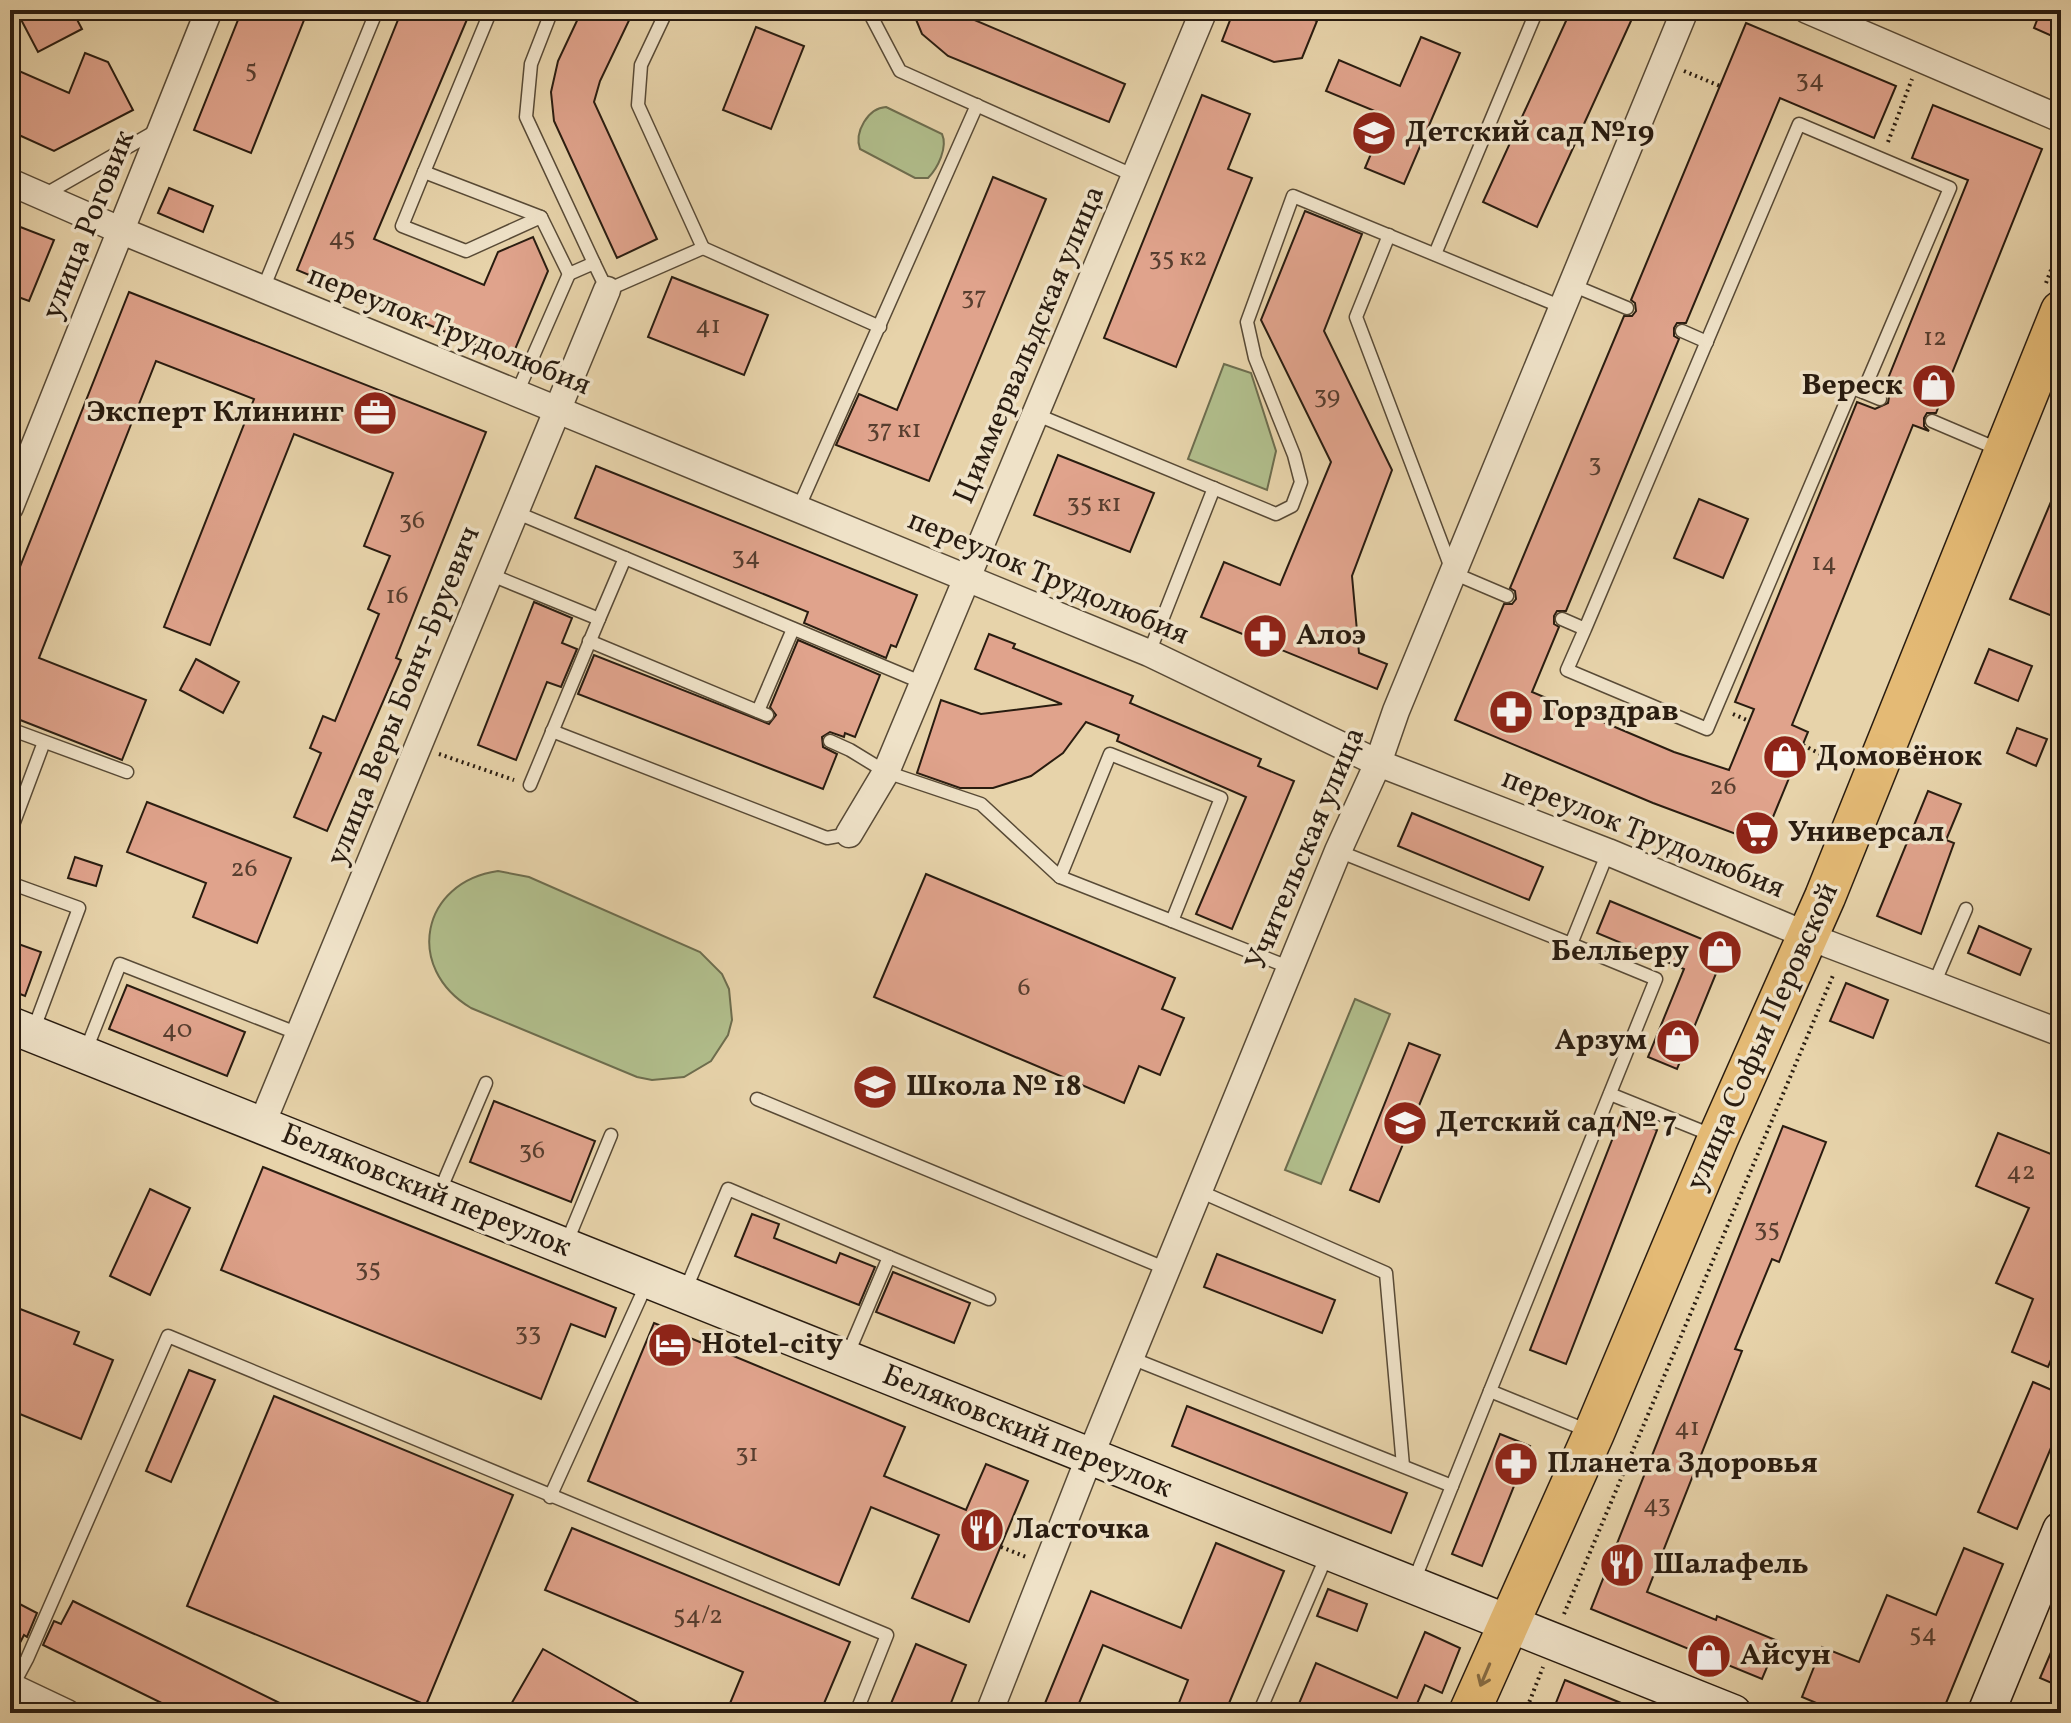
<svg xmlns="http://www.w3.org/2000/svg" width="2071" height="1723" font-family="Vollkorn,serif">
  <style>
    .green { fill: #b1be8c; stroke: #6d6d4e; stroke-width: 2 }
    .building { fill: #e0a38c; stroke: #291c10; stroke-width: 2 }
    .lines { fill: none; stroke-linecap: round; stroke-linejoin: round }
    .lane-casing { stroke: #584a36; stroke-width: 15 }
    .street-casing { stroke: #584a36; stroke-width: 29 }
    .secondary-casing { stroke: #291c10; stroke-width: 39 }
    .primary-casing { stroke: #291c10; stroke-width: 43 }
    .path { stroke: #291c10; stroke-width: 4; stroke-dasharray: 2 4; stroke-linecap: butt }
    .lane { stroke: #efe2c8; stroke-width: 12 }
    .street { stroke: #efe2c8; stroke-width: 26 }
    .secondary { stroke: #efe2c8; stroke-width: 36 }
    .primary { stroke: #e4ba75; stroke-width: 40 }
    .oneway { stroke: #866b42 }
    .labels { text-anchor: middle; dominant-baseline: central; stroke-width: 7; stroke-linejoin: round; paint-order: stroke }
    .number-label { font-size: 26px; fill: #573e2f }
    .poi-label { font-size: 30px; font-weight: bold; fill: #291c10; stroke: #efe2c8; text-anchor: start }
    .street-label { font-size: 30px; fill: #291c10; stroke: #efe2c8 }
  </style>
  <rect width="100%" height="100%" fill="#e7d3aa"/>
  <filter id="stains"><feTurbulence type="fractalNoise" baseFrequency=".0025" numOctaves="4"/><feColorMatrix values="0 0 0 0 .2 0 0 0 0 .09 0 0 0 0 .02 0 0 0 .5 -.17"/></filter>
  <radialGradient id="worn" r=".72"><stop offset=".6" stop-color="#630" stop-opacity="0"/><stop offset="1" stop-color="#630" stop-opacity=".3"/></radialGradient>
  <!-- green -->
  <g class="green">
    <path d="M 886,107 L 942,134 C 948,147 938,168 928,178 L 915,178 L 860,149 C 854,132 868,108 886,107 Z"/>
    <polygon points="1224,364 1251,373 1276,451 1267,490 1188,459"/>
    <path d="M 498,871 L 529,877 L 700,952 L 722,974 L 729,989 L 732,1020 L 728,1035 L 711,1061 L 684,1077 L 652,1080 L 637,1077 L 471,1008 C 404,968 421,882 498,871 Z"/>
    <polygon points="1355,999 1390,1014 1321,1184 1285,1170"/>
  </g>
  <!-- building -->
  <g class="building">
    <polygon points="16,10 72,10 82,29 38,52"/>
    <polygon points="242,10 308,10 251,153 194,130"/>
    <polygon points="402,10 471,10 374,239 484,285 498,252 533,237 548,271 511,359 297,270"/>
    <polygon points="582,10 634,10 600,81 594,102 657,239 617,258 554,121 551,92 558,61"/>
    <polygon points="912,10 963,10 965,16 1125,84 1109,122 948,56 922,34"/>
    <polygon points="1234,10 1291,10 1317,21 1302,58 1274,62 1222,41"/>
    <polygon points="1571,10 1636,10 1537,227 1483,202"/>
    <polygon points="2041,10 2061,10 2061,40 2034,28"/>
    <polygon points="1746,23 1896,86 1874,138 1780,98 1686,323 1677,323 1674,328 1674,336 1679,339 1566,611 1557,611 1554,616 1554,624 1559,627 1532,692 1674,752 1729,770 1754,709 1735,702 1857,402 1875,409 1888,403 1889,397 1883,391 1968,180 1912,158 1933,105 2042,149 1936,413 1927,413 1924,418 1924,426 1929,431 1913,425 1792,725 1808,732 1766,834 1752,840 1653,803 1455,720 1504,604 1512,604 1516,599 1515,591 1510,588 1624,316 1632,316 1636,311 1635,303 1631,300"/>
    <polygon points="756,27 804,46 771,129 723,110"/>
    <polygon points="1421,37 1460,53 1404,184 1365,168 1387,116 1326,91 1339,60 1400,86"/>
    <polygon points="85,53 108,62 133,110 54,151 10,131 10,67 69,93"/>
    <polygon points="1202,95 1250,114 1228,169 1252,178 1176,367 1104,338"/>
    <polygon points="993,177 1046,199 929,481 836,445 859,394 897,410"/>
    <polygon points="169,188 213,206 203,232 158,213"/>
    <polygon points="1305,211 1362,234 1324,331 1392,470 1352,576 1359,653 1387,664 1377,689 1201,617 1224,562 1280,585 1331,462 1261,320"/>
    <polygon points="10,223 54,240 29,301 10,294"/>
    <polygon points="672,277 768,315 744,375 648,337"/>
    <polygon points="129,292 486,432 396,658 401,660 327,831 294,817 321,753 310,748 323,716 335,721 379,614 368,609 390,556 364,546 393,473 294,434 210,645 164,627 254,399 156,361 39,658 146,700 122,760 10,716 10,592"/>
    <polygon points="1058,455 1154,493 1130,552 1034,515"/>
    <polygon points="596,466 917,595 896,647 891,645 886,658 804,623 808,612 575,518"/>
    <polygon points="2061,478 2061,562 2054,579 2061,582 2061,602 2055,617 2010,599"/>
    <polygon points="1699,499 1748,519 1723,578 1674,558"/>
    <polygon points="534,602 572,618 562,643 577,649 561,687 547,682 516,760 478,745"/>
    <polygon points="989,634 1015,644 1013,648 1133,696 1130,703 1261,759 1258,766 1294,781 1232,929 1196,914 1246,797 1117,741 1119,735 1086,722 1063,753 1031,776 993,788 960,788 917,773 941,700 981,714 1062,704 975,669"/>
    <polygon points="798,640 880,675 855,737 845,733 844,737 830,732 822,737 823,747 837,754 823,789 578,694 594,655 769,724 776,715 770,707"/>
    <polygon points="1989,649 2032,666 2018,701 1975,683"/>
    <polygon points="196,659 239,682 223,713 180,690"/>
    <polygon points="2017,728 2047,739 2036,766 2007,753"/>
    <polygon points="1928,791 1961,804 1946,840 1954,843 1921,934 1877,916"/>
    <polygon points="147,802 291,858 257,943 193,917 206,883 127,852"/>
    <polygon points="1412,813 1543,867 1529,900 1398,846"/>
    <polygon points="75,857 102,866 96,886 68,878"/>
    <polygon points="926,874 1175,978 1162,1009 1184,1018 1160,1075 1139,1066 1124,1103 874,997"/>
    <polygon points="1610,901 1726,949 1677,1069 1648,1057 1684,969 1597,933"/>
    <polygon points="1979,926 2031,949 2020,975 1968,953"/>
    <polygon points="10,941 41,952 25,996 10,990"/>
    <polygon points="1846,983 1888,1000 1873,1038 1830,1021"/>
    <polygon points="127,985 245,1032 227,1076 109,1029"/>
    <polygon points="1409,1043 1440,1055 1379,1202 1350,1190"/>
    <polygon points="494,1101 595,1141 571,1202 470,1162"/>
    <polygon points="1621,1117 1657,1130 1566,1364 1530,1350"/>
    <polygon points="1783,1126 1826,1142 1779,1262 1772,1259 1735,1349 1742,1351 1647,1592 1716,1620 1717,1616 1778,1641 1762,1679 1591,1609"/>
    <polygon points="1998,1133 2061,1158 2061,1336 2048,1367 2012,1352 2033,1299 1996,1283 2029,1208 1976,1186"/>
    <polygon points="263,1167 616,1308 605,1337 571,1324 541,1399 221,1270"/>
    <polygon points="150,1189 190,1208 150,1295 110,1276"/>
    <polygon points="752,1214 779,1224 774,1238 836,1263 840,1253 875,1267 859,1305 735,1256"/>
    <polygon points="1217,1254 1335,1300 1322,1333 1204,1287"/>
    <polygon points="893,1272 970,1303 954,1343 876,1312"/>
    <polygon points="10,1305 79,1332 74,1344 113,1360 81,1439 10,1410"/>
    <polygon points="654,1323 905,1427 884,1476 966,1510 986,1464 1028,1481 969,1622 912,1598 939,1535 871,1507 839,1585 588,1481"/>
    <polygon points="189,1370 215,1380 171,1482 146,1471"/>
    <polygon points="2033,1382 2061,1394 2061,1424 2017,1529 1978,1512"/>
    <polygon points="274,1396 513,1495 426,1705 187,1606"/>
    <polygon points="1187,1406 1407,1493 1391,1533 1172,1446"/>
    <polygon points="1500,1434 1530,1446 1482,1566 1452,1554"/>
    <polygon points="572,1528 850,1642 820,1713 726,1713 743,1672 545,1590"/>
    <polygon points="1216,1543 1284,1571 1225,1713 1175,1713 1188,1680 1103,1645 1075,1713 1041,1713 1091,1591 1181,1628"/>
    <polygon points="1964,1548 2003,1564 1942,1713 1840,1713 1802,1697 1822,1647 1859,1662 1887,1595 1936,1615"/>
    <polygon points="1328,1589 1367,1604 1357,1631 1317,1616"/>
    <polygon points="10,1599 37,1613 27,1637 24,1635 10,1662"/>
    <polygon points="73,1601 162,1645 300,1713 182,1713 43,1645 54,1621 61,1624"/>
    <polygon points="2061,1629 2061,1687 2040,1678"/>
    <polygon points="1425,1632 1460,1648 1442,1693 1425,1685 1416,1706 1433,1713 1295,1713 1316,1663 1397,1698"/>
    <polygon points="916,1644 966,1665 947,1713 887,1713"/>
    <polygon points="543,1649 657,1713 506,1713"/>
    <polygon points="1565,1680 1643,1712 1643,1713 1552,1713"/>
  </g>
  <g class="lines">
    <!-- lane casing -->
    <g class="lane-casing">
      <g id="lane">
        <polyline points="491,10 424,172 541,217 569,274 594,263 607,290 703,248 638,105 641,65 667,10"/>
        <polyline points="552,10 531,64 526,117 594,263"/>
        <polyline points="868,10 900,71 1135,176"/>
        <polyline points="424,172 402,226 466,251 541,217"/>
        <polyline points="44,195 156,131"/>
        <polyline points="1389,235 1356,317 1453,573 1507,596"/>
        <polyline points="703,248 880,327"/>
        <polyline points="1435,254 1537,10"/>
        <polyline points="1572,285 1627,308"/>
        <polyline points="263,289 377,10"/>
        <polyline points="1682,331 1707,342"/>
        <polyline points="1863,392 1880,399"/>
        <polyline points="517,393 569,274"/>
        <polyline points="1035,414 1276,514 1292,506 1301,482 1294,455 1255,358 1247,322 1293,196 1562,307"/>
        <polyline points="1932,421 2000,450"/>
        <polyline points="798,509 977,105"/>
        <polyline points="515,512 625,558 599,619"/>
        <polyline points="625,558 923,683"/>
        <polyline points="489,574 599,619 530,785"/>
        <polyline points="1562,619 1585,629 1567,670 1707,729 1852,388 1863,392 1950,188 1799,124 1585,629"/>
        <polyline points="589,641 767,715"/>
        <polyline points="1149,653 1214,488"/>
        <polyline points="758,711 793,629"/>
        <polyline points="10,729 127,772"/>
        <polyline points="552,731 827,838 849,834"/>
        <polyline points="830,741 850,750 886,772 981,804 1060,877 1110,754 1221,798 1172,921 1291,968"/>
        <polyline points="10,833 44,742"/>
        <polyline points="1338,851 1571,944"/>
        <polyline points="1060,877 1172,921"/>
        <polyline points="10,883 79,908 33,1031"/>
        <polyline points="1934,984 1966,909"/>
        <polyline points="86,1050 120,964 299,1034"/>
        <polyline points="1610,1094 1714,1136"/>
        <polyline points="757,1099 1167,1269"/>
        <polyline points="1199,1191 1386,1273 1403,1466"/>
        <polyline points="439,1193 486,1083"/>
        <polyline points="566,1244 611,1135"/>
        <polyline points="685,1291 728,1189 889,1257"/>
        <polyline points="847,1356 889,1257 989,1299"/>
        <polyline points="1131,1358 1452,1486"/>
        <polyline points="1591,1432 1490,1391 1656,979 1571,944 1608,852"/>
        <polyline points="550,1497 647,1283"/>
        <polyline points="1414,1581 1490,1391"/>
        <polyline points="12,1687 27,1659 168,1336 887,1635 856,1713"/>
        <polyline points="1259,1713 1327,1555"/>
      </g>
    </g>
    <!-- street casing -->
    <g class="street-casing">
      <g id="street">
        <polyline points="1807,10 2061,119"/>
        <polyline points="10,182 122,231 1149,653 1378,763 1608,852 1828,944 2061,1033"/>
        <polyline points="10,507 209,10"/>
        <polyline points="849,834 886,772 1204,10"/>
        <polyline points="261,1126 607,290"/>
        <polyline points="10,1686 67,1713"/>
        <polyline points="989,1713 1082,1476 1338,851 1378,763 1396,711 1685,10"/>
      </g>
    </g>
    <!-- secondary casing -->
    <g class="secondary-casing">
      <g id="secondary">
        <polyline points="10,1025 1733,1713"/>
        <polyline points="1986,1713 2061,1530"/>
      </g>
    </g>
    <!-- primary casing -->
    <g class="primary-casing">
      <polyline id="primary" points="1469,1713 1594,1433 1718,1138 1825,897 2061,311"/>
    </g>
    <!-- path -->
    <g class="path">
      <polyline points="1684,71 1720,86"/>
      <polyline points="1888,142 1912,79"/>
      <polyline points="2046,283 2061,244"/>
      <polyline points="1733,714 1749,721"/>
      <polyline points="1803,745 1822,755"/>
      <polyline points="439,754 514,780"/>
      <polyline points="1001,1547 1026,1557"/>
      <polyline points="1564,1614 1834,973"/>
      <polyline points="1525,1713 1543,1667"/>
    </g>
    <!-- lane -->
    <use href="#lane" class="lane"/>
    <!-- street -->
    <use href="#street" class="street"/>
    <!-- secondary -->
    <use href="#secondary" class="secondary"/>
    <!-- primary -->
    <use href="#primary" class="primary"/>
  </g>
  <!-- one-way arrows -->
  <defs><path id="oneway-shaft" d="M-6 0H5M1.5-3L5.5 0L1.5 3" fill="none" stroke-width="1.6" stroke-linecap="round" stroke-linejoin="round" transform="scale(2)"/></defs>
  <use class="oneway" href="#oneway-shaft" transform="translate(1485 1675) rotate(113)"/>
  <!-- icons -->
  <defs>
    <g id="school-disc" transform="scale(2.3)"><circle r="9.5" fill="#8f2418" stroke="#efe2c8"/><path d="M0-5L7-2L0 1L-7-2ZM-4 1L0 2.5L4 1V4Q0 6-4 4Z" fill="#fff"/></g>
    <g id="shop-disc" transform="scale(2.3)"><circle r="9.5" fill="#8f2418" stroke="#efe2c8"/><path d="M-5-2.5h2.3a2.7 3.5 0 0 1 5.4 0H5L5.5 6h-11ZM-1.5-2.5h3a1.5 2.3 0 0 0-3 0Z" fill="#fff"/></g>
    <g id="office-disc" transform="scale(2.3)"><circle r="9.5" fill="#8f2418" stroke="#efe2c8"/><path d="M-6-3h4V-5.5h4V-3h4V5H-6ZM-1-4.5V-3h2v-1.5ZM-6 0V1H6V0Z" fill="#fff"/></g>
    <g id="pharmacy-disc" transform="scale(2.3)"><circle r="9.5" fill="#8f2418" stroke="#efe2c8"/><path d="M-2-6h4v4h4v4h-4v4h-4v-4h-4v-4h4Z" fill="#fff"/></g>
    <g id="supermarket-disc" transform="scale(2.3)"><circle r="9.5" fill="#8f2418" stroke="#efe2c8"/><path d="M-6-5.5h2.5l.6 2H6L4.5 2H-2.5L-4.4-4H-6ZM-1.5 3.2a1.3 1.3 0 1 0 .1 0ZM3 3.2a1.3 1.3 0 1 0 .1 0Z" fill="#fff"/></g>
    <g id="hotel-disc" transform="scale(2.3)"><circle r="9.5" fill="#8f2418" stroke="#efe2c8"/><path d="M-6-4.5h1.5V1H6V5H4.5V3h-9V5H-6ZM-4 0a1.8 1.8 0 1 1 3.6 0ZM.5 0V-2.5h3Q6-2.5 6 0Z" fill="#fff"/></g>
    <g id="restaurant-disc" transform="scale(2.3)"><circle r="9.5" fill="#8f2418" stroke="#efe2c8"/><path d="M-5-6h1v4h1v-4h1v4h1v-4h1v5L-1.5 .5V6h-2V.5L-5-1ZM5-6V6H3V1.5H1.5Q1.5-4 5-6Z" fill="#fff"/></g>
  </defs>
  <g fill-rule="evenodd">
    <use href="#school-disc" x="1374" y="133"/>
    <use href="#shop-disc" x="1934" y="386"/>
    <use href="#office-disc" x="375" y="413"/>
    <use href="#pharmacy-disc" x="1265" y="636"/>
    <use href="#pharmacy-disc" x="1511" y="712"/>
    <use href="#shop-disc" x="1785" y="757"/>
    <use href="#supermarket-disc" x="1757" y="833"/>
    <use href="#shop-disc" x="1720" y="952"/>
    <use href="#shop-disc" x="1678" y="1041"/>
    <use href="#school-disc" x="875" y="1087"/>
    <use href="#school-disc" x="1405" y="1123"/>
    <use href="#hotel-disc" x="670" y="1345"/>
    <use href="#pharmacy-disc" x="1516" y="1464"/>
    <use href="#restaurant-disc" x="982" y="1530"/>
    <use href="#restaurant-disc" x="1622" y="1565"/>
    <use href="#shop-disc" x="1709" y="1656"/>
  </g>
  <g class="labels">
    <!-- number labels -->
    <g class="number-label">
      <text x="251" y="70">5</text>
      <text x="1810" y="80">34</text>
      <text x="342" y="238">45</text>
      <text x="1178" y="258">35 к2</text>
      <text x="974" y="297">37</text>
      <text x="708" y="326">41</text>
      <text x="1935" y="338">12</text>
      <text x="1327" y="396">39</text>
      <text x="894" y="430">37 к1</text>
      <text x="1595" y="464">3</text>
      <text x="1094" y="504">35 к1</text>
      <text x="412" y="521">36</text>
      <text x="746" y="557">34</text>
      <text x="1824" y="563">14</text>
      <text x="397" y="596">16</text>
      <text x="1723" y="787">26</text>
      <text x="244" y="869">26</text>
      <text x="1024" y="988">6</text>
      <text x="177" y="1030">40</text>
      <text x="532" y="1151">36</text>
      <text x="2021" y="1172">42</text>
      <text x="1767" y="1229">35</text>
      <text x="368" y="1269">35</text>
      <text x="528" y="1333">33</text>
      <text x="1687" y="1428">41</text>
      <text x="747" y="1454">31</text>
      <text x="1657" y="1505">43</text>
      <text x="698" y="1616">54/2</text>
      <text x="1923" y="1634">54</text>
    </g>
    <!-- poi labels -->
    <g class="poi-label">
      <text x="1405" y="133">Детский сад №19</text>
      <text x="1903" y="386" text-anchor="end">Вереск</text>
      <text x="344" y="413" text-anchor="end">Эксперт Клининг</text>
      <text x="1296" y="636">Алоэ</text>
      <text x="1542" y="712">Горздрав</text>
      <text x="1816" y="757">Домовёнок</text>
      <text x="1788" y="833">Универсал</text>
      <text x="1689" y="952" text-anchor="end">Белльеру</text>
      <text x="1647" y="1041" text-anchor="end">Арзум</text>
      <text x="906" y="1087">Школа № 18</text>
      <text x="1436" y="1123">Детский сад № 7</text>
      <text x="701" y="1345">Hotel-city</text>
      <text x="1547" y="1464">Планета Здоровья</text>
      <text x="1013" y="1530">Ласточка</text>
      <text x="1653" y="1565">Шалафель</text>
      <text x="1740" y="1656">Айсун</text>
    </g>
    <!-- street labels -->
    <g class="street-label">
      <text transform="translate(89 225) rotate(-68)">улица Роговик</text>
      <text transform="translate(449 331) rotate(22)">переулок Трудолюбия</text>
      <text transform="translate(1030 345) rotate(-67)">Циммервальдская улица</text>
      <text transform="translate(1048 578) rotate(23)">переулок Трудолюбия</text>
      <text transform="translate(404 696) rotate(-68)">улица Веры Бонч-Бруевич</text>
      <text transform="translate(1643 834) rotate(22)">переулок Трудолюбия</text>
      <text transform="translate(1306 849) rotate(-67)">Учительская улица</text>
      <text transform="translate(1763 1037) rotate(-66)">улица Софьи Перовской</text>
      <text transform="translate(426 1191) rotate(22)">Беляковский переулок</text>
      <text transform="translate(1027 1432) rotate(22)">Беляковский переулок</text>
    </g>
  </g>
  <!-- margin -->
  <rect width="2071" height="1723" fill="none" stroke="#e7d3aa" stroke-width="40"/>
  <rect x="12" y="12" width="2047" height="1699" fill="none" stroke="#291c10" stroke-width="4"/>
  <rect x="20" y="20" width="2031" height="1683" fill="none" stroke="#291c10" stroke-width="2"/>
  <rect width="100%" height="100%" filter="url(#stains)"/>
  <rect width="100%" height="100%" fill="url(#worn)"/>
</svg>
